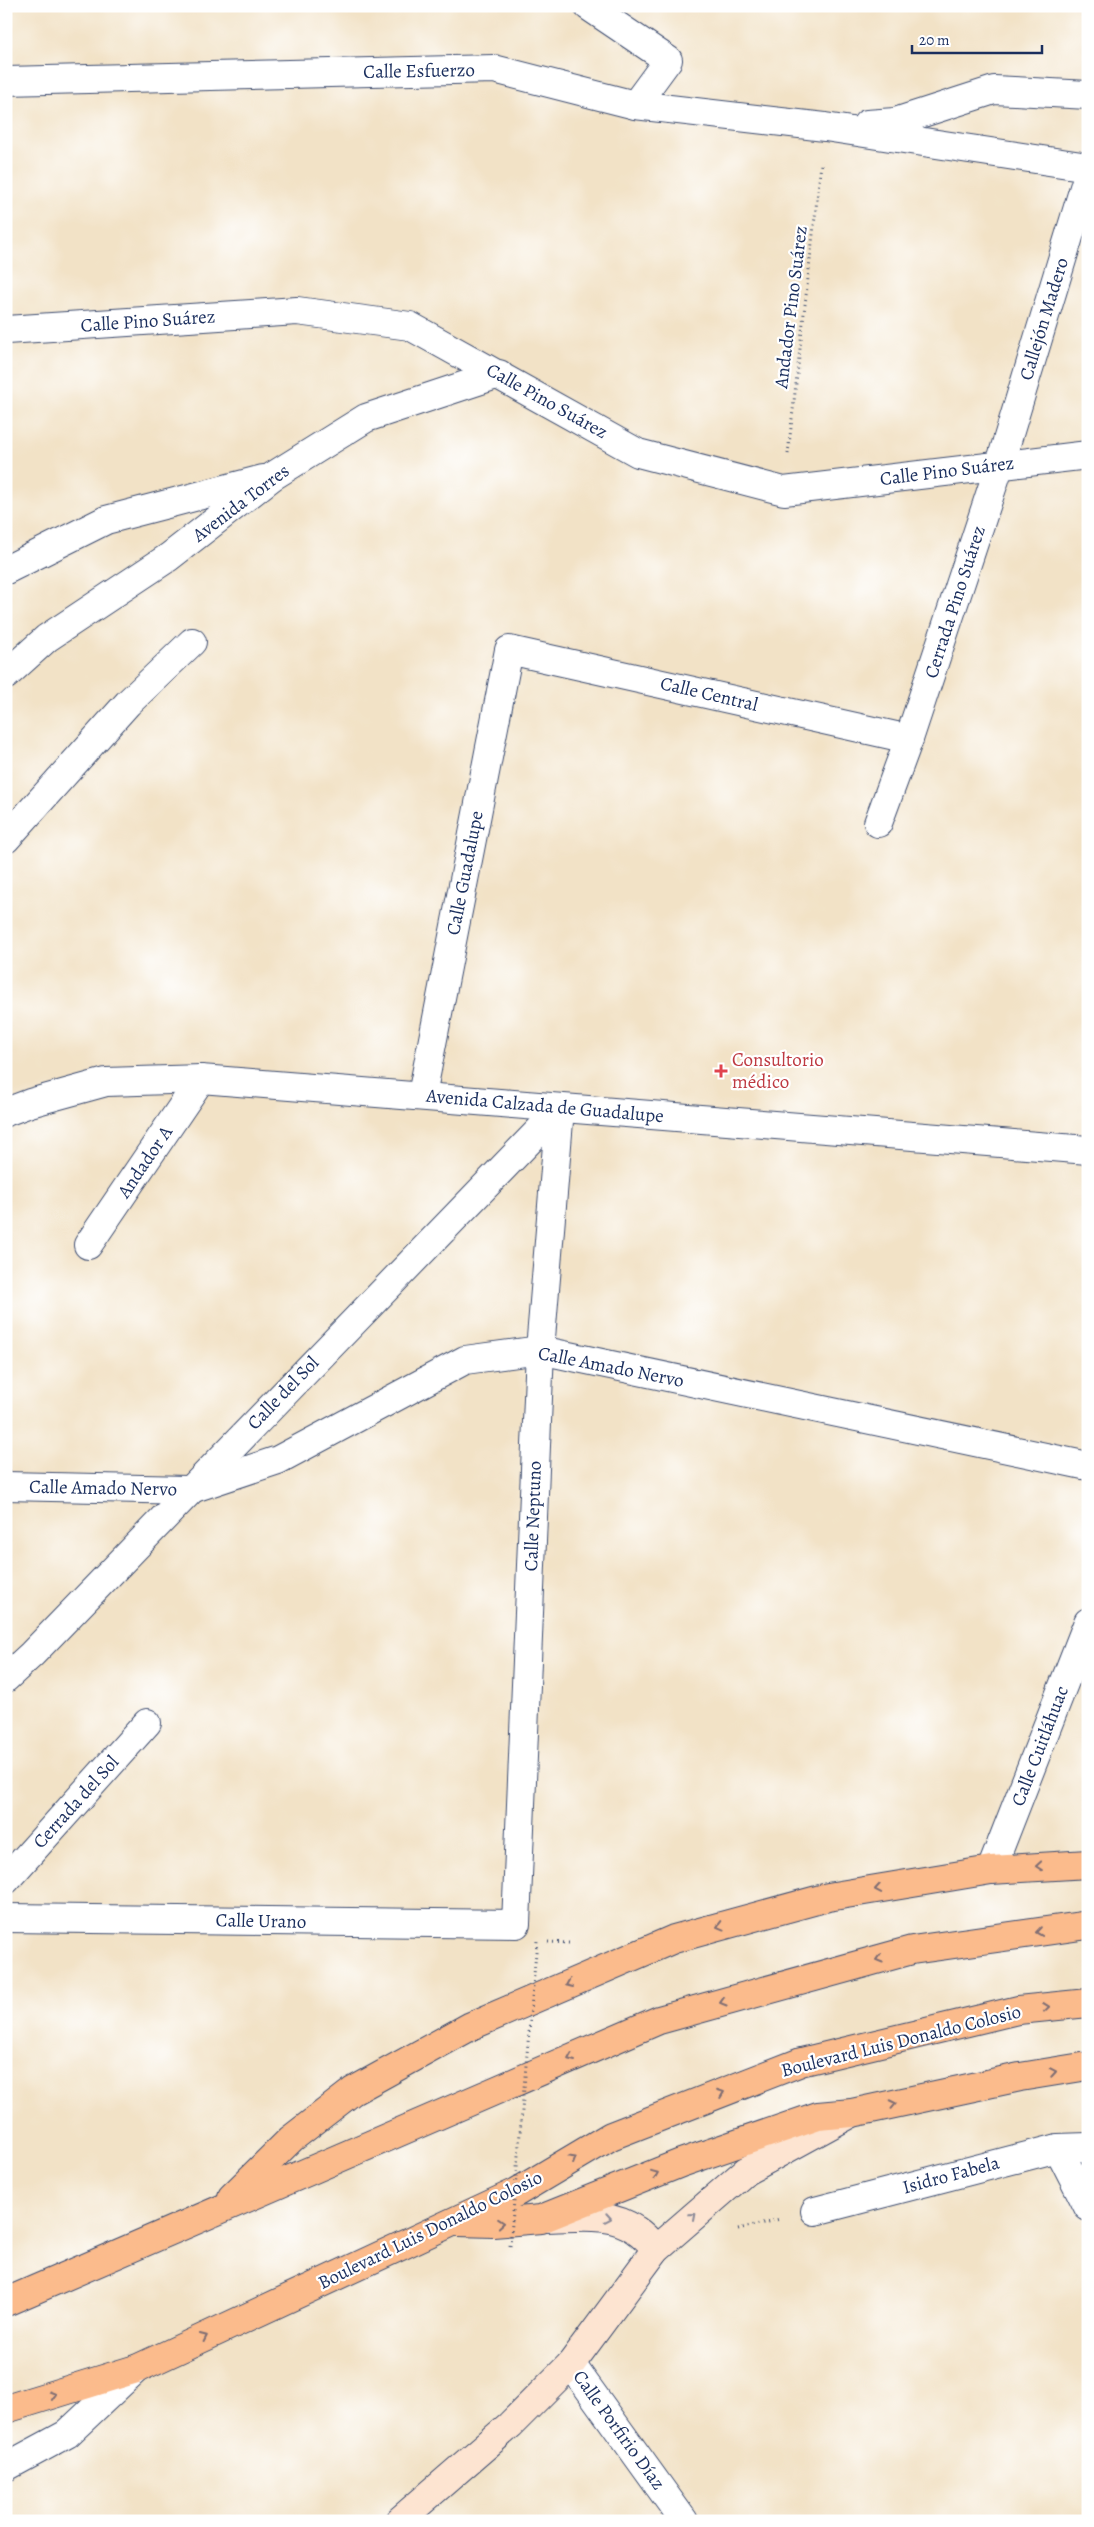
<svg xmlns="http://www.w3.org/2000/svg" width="1094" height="2527" font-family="Alegreya,serif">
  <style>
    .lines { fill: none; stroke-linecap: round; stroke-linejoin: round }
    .pedestrian-casing { stroke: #3b4a6e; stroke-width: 30 }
    .minor-casing { stroke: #3b4a6e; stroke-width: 30 }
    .tertiary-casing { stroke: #3b4a6e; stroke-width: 30 }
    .secondary-casing { stroke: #3b4a6e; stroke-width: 30 }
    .trunk-casing { stroke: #3b4a6e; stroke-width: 30 }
    .path { stroke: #3b4a6e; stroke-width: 3; stroke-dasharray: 1 4; stroke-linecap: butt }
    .pedestrian { stroke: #fff; stroke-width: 28 }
    .minor { stroke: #fff; stroke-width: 28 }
    .tertiary { stroke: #fff; stroke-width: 28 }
    .secondary { stroke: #fde4d1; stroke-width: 28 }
    .trunk { stroke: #fbbb8c; stroke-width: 28 }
    .path-bridge { stroke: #3b4a6e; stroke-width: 3; stroke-dasharray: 1 4; stroke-linecap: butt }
    .oneway { stroke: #806e73 }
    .oneway2 { stroke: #8c8a98 }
    .health-dot { fill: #e0444e; stroke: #fff; stroke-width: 2 }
    .labels { text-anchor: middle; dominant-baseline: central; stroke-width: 4.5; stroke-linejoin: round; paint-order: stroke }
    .street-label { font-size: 19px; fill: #1b2f5e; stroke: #fff }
    .health-label { font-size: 19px; fill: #be3a42; stroke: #fff; text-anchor: start }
  </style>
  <rect width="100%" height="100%" fill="#fff"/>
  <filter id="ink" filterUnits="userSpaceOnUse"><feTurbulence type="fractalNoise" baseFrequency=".02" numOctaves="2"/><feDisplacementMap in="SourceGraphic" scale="10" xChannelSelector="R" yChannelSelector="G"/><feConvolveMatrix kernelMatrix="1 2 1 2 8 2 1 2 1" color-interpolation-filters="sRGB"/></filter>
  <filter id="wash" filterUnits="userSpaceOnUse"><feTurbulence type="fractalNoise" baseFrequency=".0096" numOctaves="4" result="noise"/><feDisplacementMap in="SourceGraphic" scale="20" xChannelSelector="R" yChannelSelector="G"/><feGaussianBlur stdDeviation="1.12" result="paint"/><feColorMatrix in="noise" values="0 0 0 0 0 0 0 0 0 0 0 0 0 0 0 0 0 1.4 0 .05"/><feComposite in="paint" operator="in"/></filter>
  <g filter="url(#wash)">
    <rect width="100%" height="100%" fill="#f2e2c6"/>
  </g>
  <g filter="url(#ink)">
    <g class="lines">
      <!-- pedestrian casing -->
      <g class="pedestrian-casing">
        <g id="pedestrian">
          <polyline points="588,6 668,60 635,105"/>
          <polyline points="1000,464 1088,174"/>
          <polyline points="88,1245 201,1079"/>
        </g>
      </g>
      <!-- minor casing -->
      <g class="minor-casing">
        <g id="minor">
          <polyline points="6,81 494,69 635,105 825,127 1088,167"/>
          <polyline points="867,124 895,122 994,90 1088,95"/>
          <polyline points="6,330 297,311 410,326 638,453 784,491 1088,455"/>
          <polyline points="6,570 106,520 263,479"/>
          <polyline points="6,675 47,638 169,557 273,476 366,418 499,374"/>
          <polyline points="878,823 909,739 1000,464"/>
          <polyline points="6,839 128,703 192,642"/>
          <polyline points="422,1095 509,650 909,739"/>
          <polyline points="6,1486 188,1490 278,1460 465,1360 540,1350 1088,1466"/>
          <polyline points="6,1678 32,1654 560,1109"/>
          <polyline points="991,1870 1088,1622"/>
          <polyline points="6,1880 147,1723"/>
          <polyline points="6,1918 516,1924 540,1350 560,1109"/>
          <polyline points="1058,2148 1088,2207"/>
          <polyline points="815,2211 1058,2148 1088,2147"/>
          <polyline points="571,2364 684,2521"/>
          <polyline points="6,2467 67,2434 136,2369"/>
        </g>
      </g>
      <!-- tertiary casing -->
      <g class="tertiary-casing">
        <polyline id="tertiary" points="6,1112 30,1103 106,1082 201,1079 1088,1150"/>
      </g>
      <!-- secondary casing -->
      <g class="secondary-casing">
        <g id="secondary">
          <path d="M 545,2218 C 575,2218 610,2211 636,2230 C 644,2235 650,2242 656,2249"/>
          <polyline points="399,2521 510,2425 571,2364 656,2249 746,2171 852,2113"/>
        </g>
      </g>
      <!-- trunk casing -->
      <g class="trunk-casing">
        <g id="trunk">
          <polyline points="232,2197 291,2139 353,2091 471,2026 674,1939 828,1897 991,1870 1088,1864"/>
          <polyline points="459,2222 493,2223 541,2219 681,2163 818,2116 852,2113 1020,2077 1088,2066"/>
          <polyline points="6,2302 659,2020 912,1950 1088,1925"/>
          <polyline points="6,2409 136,2369 517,2192 611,2136 801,2062 1018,2010 1088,2003"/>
        </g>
      </g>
      <!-- path -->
      <g class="path">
        <polyline points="788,454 821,164"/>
        <polyline points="548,1942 569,1943"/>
        <polyline points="738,2229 780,2219"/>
      </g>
      <!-- pedestrian -->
      <use href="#pedestrian" class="pedestrian"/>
      <!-- minor -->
      <use href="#minor" class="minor"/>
      <!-- tertiary -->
      <use href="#tertiary" class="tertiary"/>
      <!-- secondary -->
      <use href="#secondary" class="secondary"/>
      <!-- trunk -->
      <use href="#trunk" class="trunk"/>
      <!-- path-bridge -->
      <polyline class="path-bridge" points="510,2246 537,1941"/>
    </g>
    <!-- one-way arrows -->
    <defs><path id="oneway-chevron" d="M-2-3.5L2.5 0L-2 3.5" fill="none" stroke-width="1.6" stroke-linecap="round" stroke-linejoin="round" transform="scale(1.25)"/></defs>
    <g class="oneway">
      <use href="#oneway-chevron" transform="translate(1039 1866) rotate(175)"/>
      <use href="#oneway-chevron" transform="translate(878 1889) rotate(170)"/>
      <use href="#oneway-chevron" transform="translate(720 1926) rotate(165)"/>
      <use href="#oneway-chevron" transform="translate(1039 1932) rotate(172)"/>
      <use href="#oneway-chevron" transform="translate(879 1959) rotate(164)"/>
      <use href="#oneway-chevron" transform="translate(569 1984) rotate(157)"/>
      <use href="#oneway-chevron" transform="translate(723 2002) rotate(164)"/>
      <use href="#oneway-chevron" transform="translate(1046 2007) rotate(-6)"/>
      <use href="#oneway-chevron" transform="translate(571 2058) rotate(157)"/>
      <use href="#oneway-chevron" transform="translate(1053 2072) rotate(-10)"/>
      <use href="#oneway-chevron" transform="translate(721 2093) rotate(-21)"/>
      <use href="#oneway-chevron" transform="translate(893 2104) rotate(-12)"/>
      <use href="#oneway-chevron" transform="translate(573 2159) rotate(-31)"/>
      <use href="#oneway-chevron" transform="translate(655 2174) rotate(-22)"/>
      <use href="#oneway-chevron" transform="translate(501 2223) rotate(-5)"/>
      <use href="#oneway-chevron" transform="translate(204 2337) rotate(-25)"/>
      <use href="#oneway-chevron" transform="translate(53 2395) rotate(-17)"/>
    </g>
    <g class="oneway2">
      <use href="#oneway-chevron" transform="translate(693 2216) rotate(-41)"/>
      <use href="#oneway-chevron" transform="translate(608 2218) rotate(10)"/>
    </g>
  </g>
  <!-- markers -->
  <path class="health-dot" d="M718.5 1063.5h5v5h5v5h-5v5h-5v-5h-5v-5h5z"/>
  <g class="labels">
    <!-- street labels -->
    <g class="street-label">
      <text transform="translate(419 71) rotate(-1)">Calle Esfuerzo</text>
      <text transform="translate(791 307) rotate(-83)">Andador Pino Suárez</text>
      <text transform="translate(1044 319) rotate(-73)">Callejón Madero</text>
      <text transform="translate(148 321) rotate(-4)">Calle Pino Suárez</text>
      <text transform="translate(547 401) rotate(29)">Calle Pino Suárez</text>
      <text transform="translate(947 471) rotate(-7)">Calle Pino Suárez</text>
      <text transform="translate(241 503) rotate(-37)">Avenida Torres</text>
      <text transform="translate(955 602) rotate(-72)">Cerrada Pino Suárez</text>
      <text transform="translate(709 694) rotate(13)">Calle Central</text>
      <text transform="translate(465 873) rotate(-79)">Calle Guadalupe</text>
      <text transform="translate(545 1106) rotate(5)">Avenida Calzada de Guadalupe</text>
      <text transform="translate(145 1162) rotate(-56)">Andador A</text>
      <text transform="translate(611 1367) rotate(11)">Calle Amado Nervo</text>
      <text transform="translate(283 1393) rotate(-46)">Calle del Sol</text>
      <text transform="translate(103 1488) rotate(1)">Calle Amado Nervo</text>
      <text transform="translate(533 1516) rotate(-88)">Calle Neptuno</text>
      <text transform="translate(1040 1746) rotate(-69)">Calle Cuitláhuac</text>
      <text transform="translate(76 1802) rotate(-48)">Cerrada del Sol</text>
      <text transform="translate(261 1921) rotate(1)">Calle Urano</text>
      <text transform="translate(901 2041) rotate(-14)">Boulevard Luis Donaldo Colosio</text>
      <text transform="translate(951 2175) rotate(-15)">Isidro Fabela</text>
      <text transform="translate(430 2230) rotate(-26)">Boulevard Luis Donaldo Colosio</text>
      <text transform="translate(619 2430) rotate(54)">Calle Porfirio Díaz</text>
    </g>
    <!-- health labels -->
    <g class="health-label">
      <text x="732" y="1060">Consultorio<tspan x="732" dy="22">médico</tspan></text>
    </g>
  </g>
  <!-- margin -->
  <rect width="1094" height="2527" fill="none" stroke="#fff" stroke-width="25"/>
  <!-- scale -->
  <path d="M912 45v8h130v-8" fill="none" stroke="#1b2f5e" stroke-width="2.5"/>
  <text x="919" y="45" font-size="15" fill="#1b2f5e" stroke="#ffffff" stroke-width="4" paint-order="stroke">20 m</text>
</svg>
